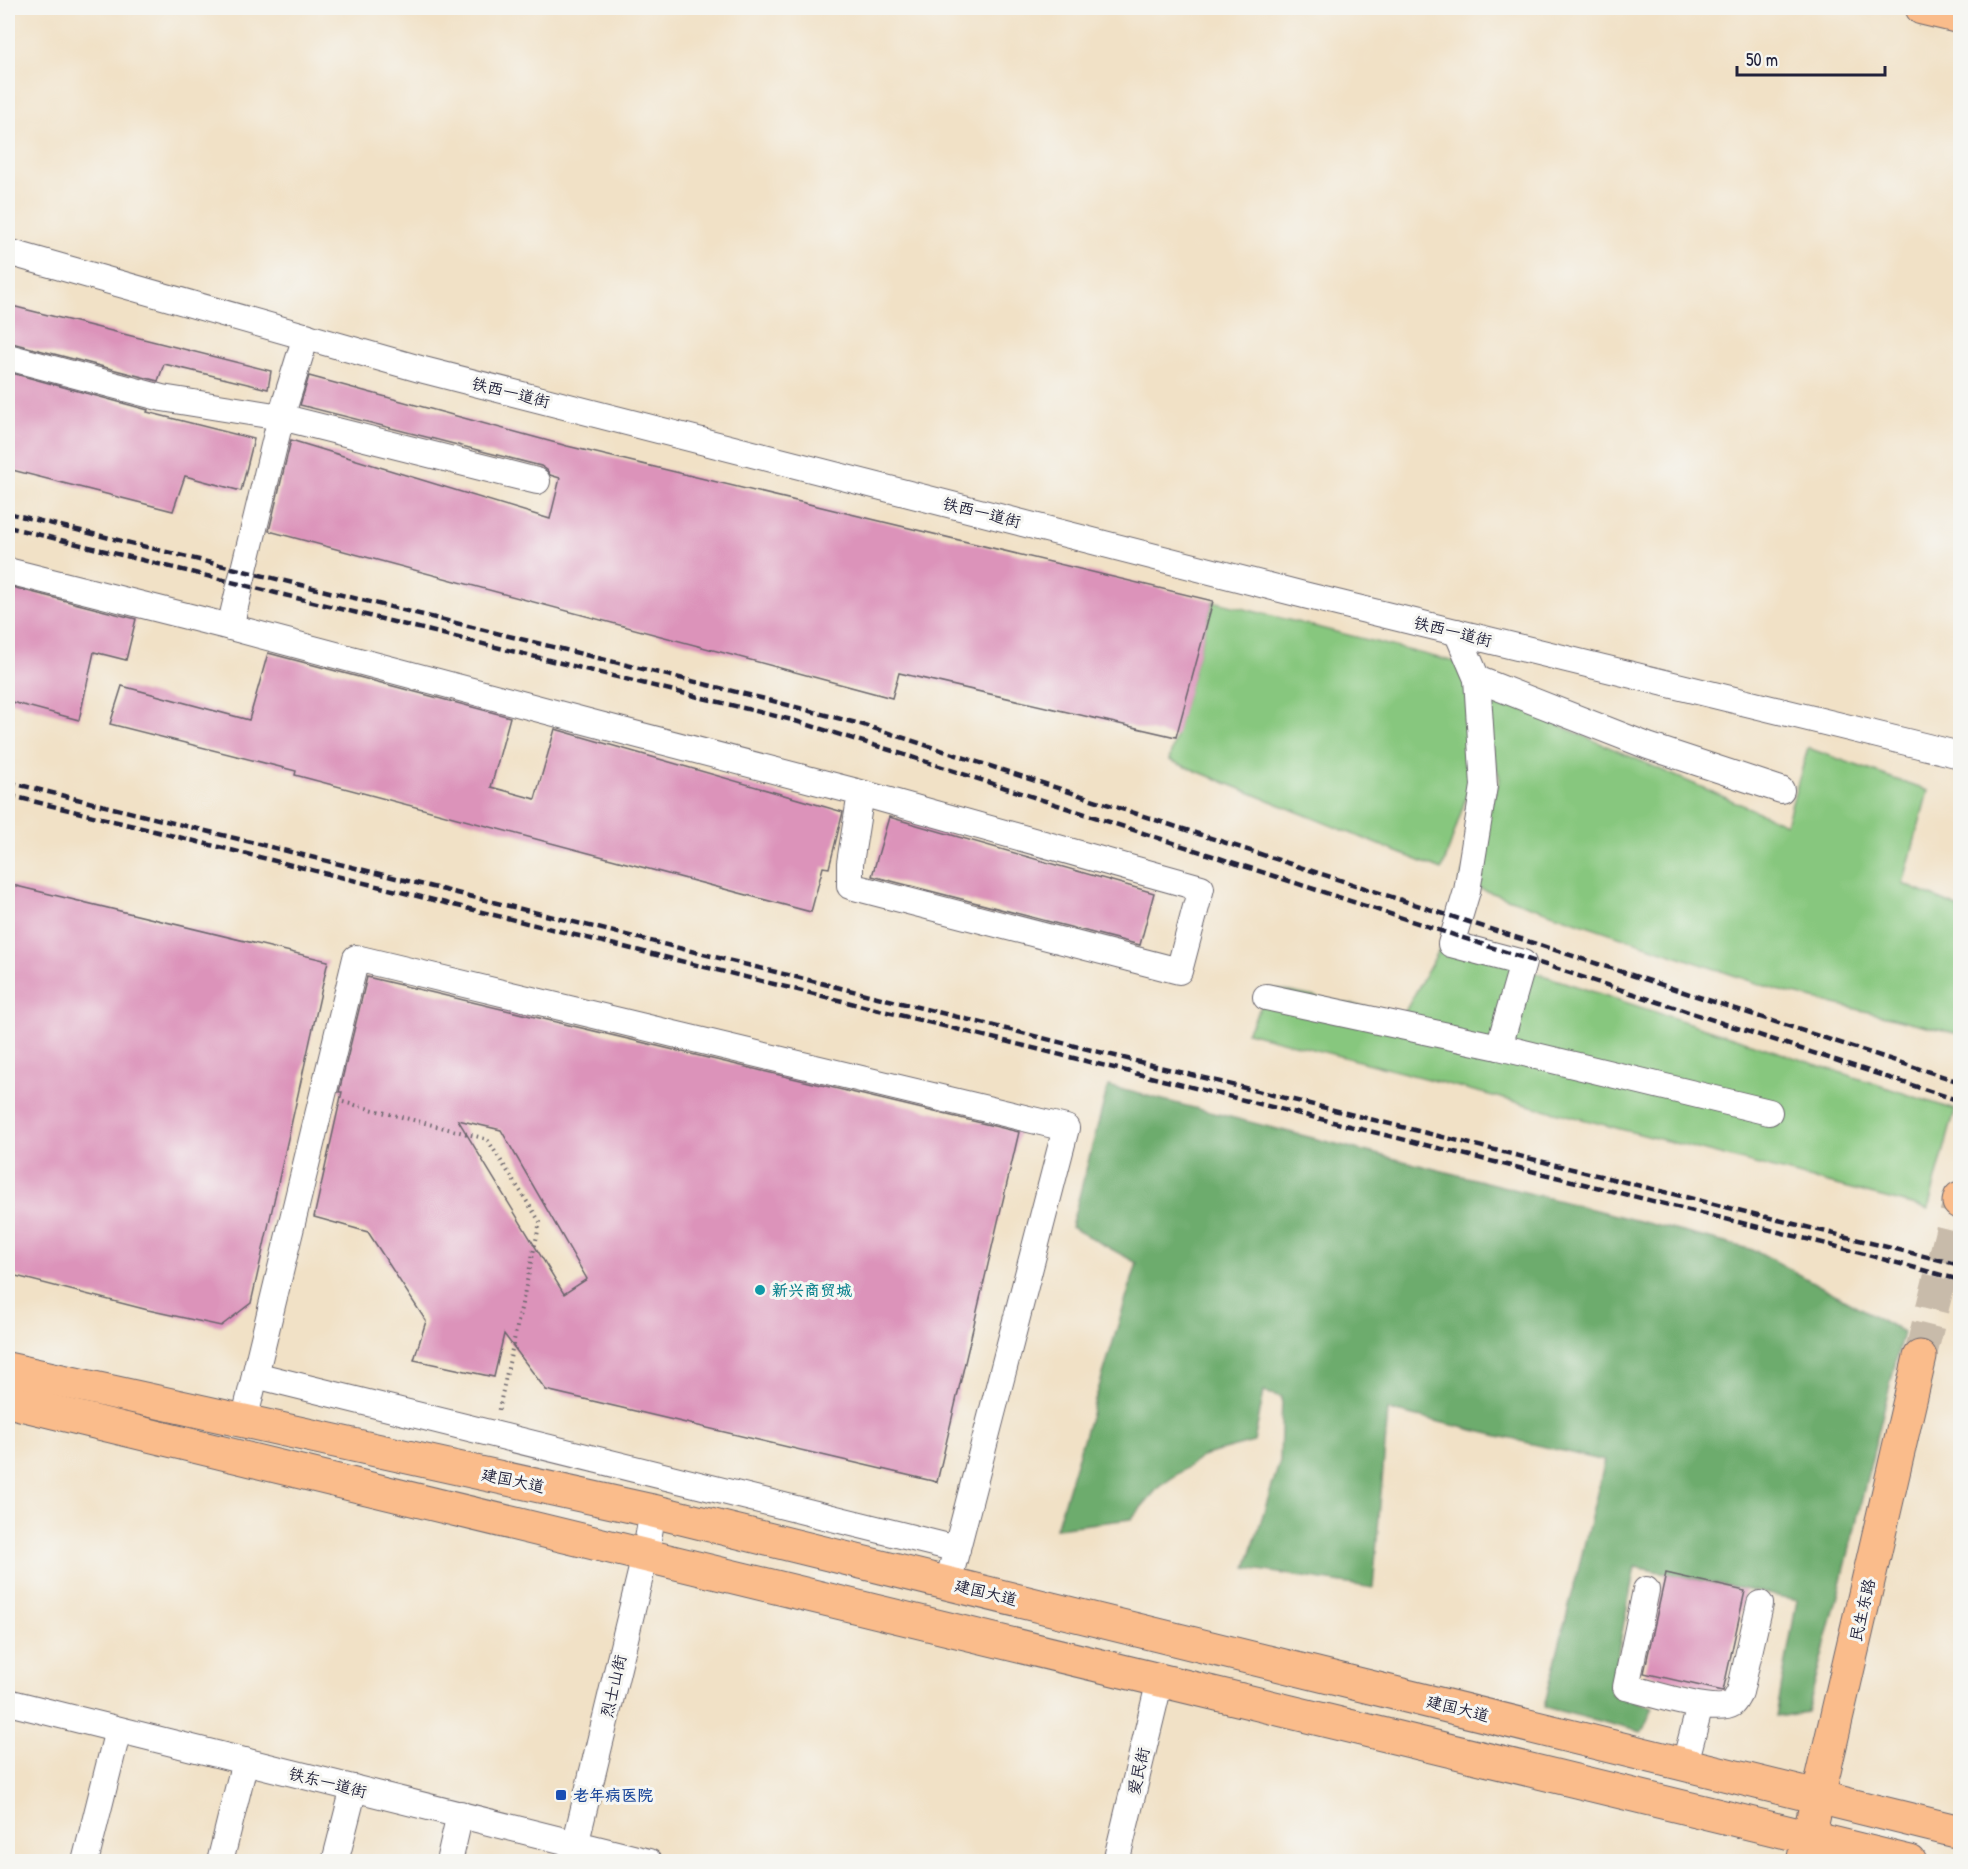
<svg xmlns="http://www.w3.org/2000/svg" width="1968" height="1869" font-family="'Patrick Hand','LXGW WenKai TC',sans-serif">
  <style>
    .green { fill: #87c77e; stroke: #54745c; stroke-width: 1.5 }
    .forest { fill: #6dac6d; stroke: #486754; stroke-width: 1.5 }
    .building { fill: #dc93ba; fill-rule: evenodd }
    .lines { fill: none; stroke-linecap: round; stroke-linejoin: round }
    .major-tunnel { stroke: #c8bbaa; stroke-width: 33; stroke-dasharray: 33 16; stroke-linecap: butt }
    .minor-casing { stroke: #6a656c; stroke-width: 28 }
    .major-casing { stroke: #6a656c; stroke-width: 35 }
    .highway-casing { stroke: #6a656c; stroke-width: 35 }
    .path { stroke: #6a656c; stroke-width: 4; stroke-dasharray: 1.5 4.5; stroke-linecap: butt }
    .minor { stroke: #fff; stroke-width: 26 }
    .major { stroke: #fabc8b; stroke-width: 33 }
    .highway { stroke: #fabc8b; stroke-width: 33 }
    .rail { stroke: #22223b; stroke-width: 4.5; stroke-dasharray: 9 4.5; stroke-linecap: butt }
    .culture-dot { fill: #0f9aa8; stroke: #f6f6f2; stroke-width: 2 }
    .transit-dot { fill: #1a4fb4; stroke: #f6f6f2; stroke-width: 2 }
    .labels { text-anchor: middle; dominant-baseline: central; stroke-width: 6; stroke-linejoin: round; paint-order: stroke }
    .street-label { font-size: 16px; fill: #22223b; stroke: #f6f6f2 }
    .culture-label { font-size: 16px; font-weight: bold; fill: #0d838f; stroke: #f6f6f2; text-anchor: start }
    .transit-label { font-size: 16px; font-weight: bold; fill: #164399; stroke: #f6f6f2; text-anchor: start }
  </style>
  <rect width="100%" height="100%" fill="#f6f6f2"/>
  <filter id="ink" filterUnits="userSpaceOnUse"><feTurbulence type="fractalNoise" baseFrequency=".0167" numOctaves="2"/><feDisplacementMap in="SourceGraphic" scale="12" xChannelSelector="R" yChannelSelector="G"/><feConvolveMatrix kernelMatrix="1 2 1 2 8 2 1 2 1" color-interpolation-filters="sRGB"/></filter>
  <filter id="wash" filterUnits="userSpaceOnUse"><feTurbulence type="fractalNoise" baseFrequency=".008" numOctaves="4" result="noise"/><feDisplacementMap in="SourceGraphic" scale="24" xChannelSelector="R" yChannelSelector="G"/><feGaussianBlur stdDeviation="1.35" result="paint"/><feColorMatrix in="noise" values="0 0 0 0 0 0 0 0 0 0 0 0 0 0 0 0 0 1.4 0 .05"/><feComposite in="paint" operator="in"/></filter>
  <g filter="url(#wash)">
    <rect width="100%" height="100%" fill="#f1e1c6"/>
    <!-- green -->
    <g class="green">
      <polygon points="1213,601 1467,665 1475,770 1442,870 1169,760"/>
      <polygon points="1494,697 1786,824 1808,748 1928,791 1903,884 1960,908 1960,1034 1777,990 1460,882 1500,779 1483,720"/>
      <polygon points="1442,945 1521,968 1955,1110 1928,1209 1247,1032 1271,988 1403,1015"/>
    </g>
    <!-- forest -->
    <polygon class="forest" points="1108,1086 1757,1251 1903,1332 1841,1584 1807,1712 1776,1717 1797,1600 1635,1567 1610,1693 1653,1707 1642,1732 1544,1707 1605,1461 1388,1410 1373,1588 1246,1568 1280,1461 1282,1397 1264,1392 1254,1442 1205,1455 1159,1487 1131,1519 1056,1528 1137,1263 1071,1227"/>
    <g id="blocks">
      <!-- building -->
      <g class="building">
        <polygon points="8,305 271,371 268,389 164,364 158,381 8,342"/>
        <polygon points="8,372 148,410 147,412 254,439 241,491 185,476 173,511 8,469"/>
        <polygon points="309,376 567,446 1213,601 1176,737 899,673 892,698 269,531 291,440 550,519 560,478 550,475 547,470 541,466 300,405"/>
        <polygon points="8,586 136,619 126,660 94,652 79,720 8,701"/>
        <polygon points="268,653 510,717 491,787 535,799 555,729 843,812 829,868 823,867 811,912 295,775 296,771 110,724 122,686 249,720"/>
        <polygon points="889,817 1154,893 1140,945 872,876"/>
        <polygon points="8,884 328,961 251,1303 221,1326 148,1310 8,1274"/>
        <path d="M 367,977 L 1019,1132 L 937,1482 L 546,1390 L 504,1334 L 494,1377 L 414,1360 L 426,1321 L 368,1232 L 314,1217 L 342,1092 L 339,1092 ZM 458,1120 L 501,1130 L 587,1279 L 564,1294 Z"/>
        <polygon points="1666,1573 1745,1591 1723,1691 1644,1673"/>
      </g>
    </g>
  </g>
  <g filter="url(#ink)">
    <use href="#blocks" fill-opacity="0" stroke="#6a656c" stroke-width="1.5"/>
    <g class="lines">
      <!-- major-tunnel -->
      <polyline class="major-tunnel" points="1920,1357 1959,1202"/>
      <!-- minor casing -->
      <g class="minor-casing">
        <g id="minor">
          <polyline points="8,252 420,369 1304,595 1960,755"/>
          <polyline points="8,357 162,398 281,417 537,481"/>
          <polyline points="8,571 230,627 596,724 861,793 1201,888 1179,971 850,886 850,863 861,793"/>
          <polyline points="230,627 281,417 306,336"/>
          <polyline points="1457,632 1477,679 1648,746 1781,790"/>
          <polyline points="1477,679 1484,786 1467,891 1451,944 1523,963 1499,1047"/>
          <polyline points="1266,997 1499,1047 1769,1112"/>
          <polyline points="255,1375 957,1549"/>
          <polyline points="244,1421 356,958 1066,1128 948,1583"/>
          <path d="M 1646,1590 L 1626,1687 C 1647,1692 1715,1715 1732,1704 C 1735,1702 1737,1696 1740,1692 L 1760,1604"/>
          <polyline points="8,1702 649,1862"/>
          <polyline points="1685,1763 1700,1706"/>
          <polyline points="85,1862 118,1730"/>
          <polyline points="220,1862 245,1761"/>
          <polyline points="335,1862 354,1788"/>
          <polyline points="449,1862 460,1814"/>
          <polyline points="571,1862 645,1556 653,1511"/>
          <polyline points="1116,1862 1160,1680"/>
        </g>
      </g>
      <!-- major casing -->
      <g class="major-casing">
        <g id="major">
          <polyline points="1922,8 1960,17"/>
          <polyline points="1959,1202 1960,1198"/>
          <polyline points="1803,1862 1920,1357"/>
        </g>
      </g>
      <!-- highway casing -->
      <g class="highway-casing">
        <g id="highway">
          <polyline points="8,1369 653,1511 1960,1832"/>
          <polyline points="8,1401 1910,1862"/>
        </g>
      </g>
      <!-- path -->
      <polyline class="path" points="343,1102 487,1139 540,1222 498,1413"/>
      <!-- minor -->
      <use href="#minor" class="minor"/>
      <!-- major -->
      <use href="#major" class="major"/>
      <!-- highway -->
      <use href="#highway" class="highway"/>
      <!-- rail -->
      <g class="rail">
        <polyline points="8,513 765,699 864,725 1960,1082"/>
        <polyline points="8,527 792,720 893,751 1960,1101"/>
        <polyline points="8,782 1960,1265"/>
        <polyline points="8,795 1827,1244 1960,1280"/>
      </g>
    </g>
  </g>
  <!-- markers -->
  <circle class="culture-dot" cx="760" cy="1290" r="6"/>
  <rect class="transit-dot" x="555" y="1789" width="12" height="12" rx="3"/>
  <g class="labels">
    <!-- street labels -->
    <g class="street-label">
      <text transform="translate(511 392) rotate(14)">铁西一道街</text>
      <text transform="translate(982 512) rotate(14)">铁西一道街</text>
      <text transform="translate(1453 631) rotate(14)">铁西一道街</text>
      <text transform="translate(513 1480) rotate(12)">建国大道</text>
      <text transform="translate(986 1592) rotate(14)">建国大道</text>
      <text transform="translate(1862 1610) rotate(-77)">民生东路</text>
      <text transform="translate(613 1686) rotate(-77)">烈士山街</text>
      <text transform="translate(1458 1708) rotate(14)">建国大道</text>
      <text transform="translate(1138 1771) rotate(-77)">爱民街</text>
      <text transform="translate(328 1782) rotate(14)">铁东一道街</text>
    </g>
    <!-- culture labels -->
    <g class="culture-label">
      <text x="772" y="1290">新兴商贸城</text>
    </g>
    <!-- transit labels -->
    <g class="transit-label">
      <text x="573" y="1795">老年病医院</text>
    </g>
  </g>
  <!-- margin -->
  <rect width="1968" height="1869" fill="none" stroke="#f6f6f2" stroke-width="30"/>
  <!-- scale -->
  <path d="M1737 66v9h148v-9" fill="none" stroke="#22223b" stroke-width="3"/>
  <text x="1746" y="66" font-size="18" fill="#22223b" stroke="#f6f6f2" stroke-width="4.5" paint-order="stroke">50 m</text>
</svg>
